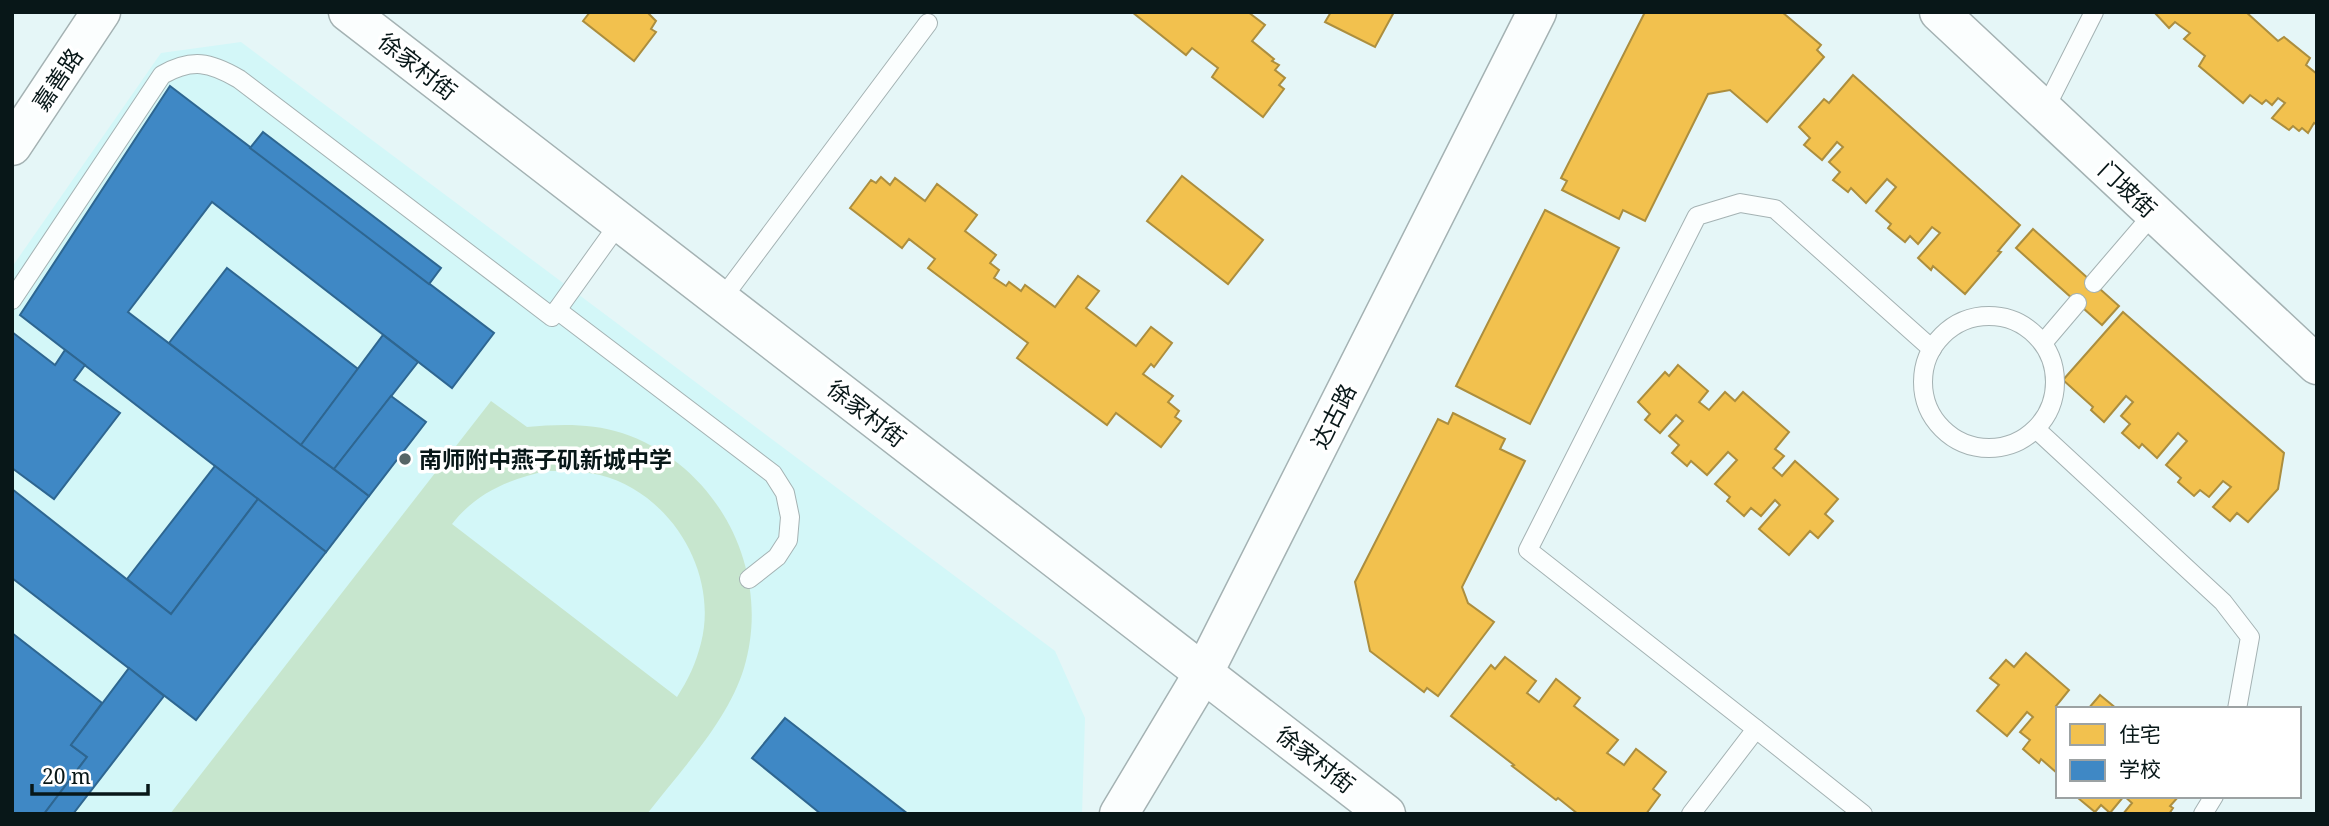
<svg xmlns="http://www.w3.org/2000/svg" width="2329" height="826" font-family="'Noto Serif','Noto Sans SC',serif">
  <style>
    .built { fill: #d3f7f8 }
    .green { fill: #c7e6ce; fill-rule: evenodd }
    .homes { fill: #f2c14e; stroke: #ac8e3e; stroke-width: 2 }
    .schools { fill: #3f88c5; stroke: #2e6691; stroke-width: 2 }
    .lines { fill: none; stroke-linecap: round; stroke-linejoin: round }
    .service-casing { stroke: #a4b2b3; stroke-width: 20 }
    .tertiary-casing { stroke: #a4b2b3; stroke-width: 41 }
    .service { stroke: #fbfefe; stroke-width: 18 }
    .tertiary { stroke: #fbfefe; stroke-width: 38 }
    .poi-dot { fill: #556566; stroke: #fff; stroke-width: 2.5 }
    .labels { text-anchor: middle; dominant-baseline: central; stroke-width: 7; stroke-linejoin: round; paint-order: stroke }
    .street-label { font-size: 23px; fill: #081718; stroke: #fff }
    .poi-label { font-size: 23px; font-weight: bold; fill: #081718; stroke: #fff; text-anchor: start }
  </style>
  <rect width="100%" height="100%" fill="#e5f6f7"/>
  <!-- built -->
  <polygon class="built" points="241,42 1055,651 1085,718 1082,814 12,814 12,267 161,53"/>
  <!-- green -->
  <path class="green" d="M 491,401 L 527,427 C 559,424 591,423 622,433 C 718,465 773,571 744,668 C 728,721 681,770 647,814 L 170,814 ZM 547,471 C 565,471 583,471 600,475 C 671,493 719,573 701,643 C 696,663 688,680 677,697 L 452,524 C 476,493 509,479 547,471 Z"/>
  <!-- homes -->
  <g class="homes">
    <polygon points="590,12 650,12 649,14 656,21 651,29 656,32 634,61 583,21"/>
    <polygon points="1132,12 1248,12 1265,25 1252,41 1274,59 1272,61 1279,65 1275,70 1285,78 1279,85 1284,89 1263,117 1212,77 1218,68 1192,48 1186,55"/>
    <polygon points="1331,12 1394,12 1375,47 1325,22"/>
    <polygon points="1645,12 1782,12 1821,45 1817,50 1824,57 1767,122 1730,90 1708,94 1645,221 1623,210 1619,219 1562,190 1567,181 1561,178"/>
    <polygon points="2154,12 2246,12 2278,41 2284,37 2310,58 2306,65 2317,74 2317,125 2314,123 2308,133 2302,128 2299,131 2293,126 2289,130 2272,118 2285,103 2278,98 2272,105 2266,100 2262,104 2250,95 2243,103 2199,66 2205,56 2184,39 2190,33 2175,22 2169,28"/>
    <polygon points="1853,75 2020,225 1998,251 2001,252 1965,294 1933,266 1931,270 1918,258 1940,233 1932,227 1918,244 1910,236 1905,242 1888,228 1891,224 1876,211 1896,187 1887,179 1866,203 1851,188 1848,192 1833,180 1840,172 1829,162 1843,147 1837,142 1822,160 1804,145 1810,138 1799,127 1824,99 1829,103"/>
    <polygon points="1182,176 1263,240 1228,284 1147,221"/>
    <polygon points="881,177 890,185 895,178 925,201 937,184 977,215 965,231 996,255 990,263 999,270 994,278 1006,286 1009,282 1021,291 1025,285 1055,307 1078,276 1099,291 1086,308 1136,346 1151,327 1172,343 1154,367 1151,364 1143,374 1173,396 1168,402 1179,411 1175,417 1181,421 1161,447 1116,413 1107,425 1017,358 1028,343 928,268 935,259 909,239 902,248 850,208 871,180 876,183"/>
    <polygon points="1545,210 1619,248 1530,424 1456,386"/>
    <polygon points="2033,229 2119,306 2102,325 2016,248"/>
    <polygon points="2123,312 2284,453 2278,489 2248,522 2237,513 2230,521 2213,507 2231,487 2223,481 2209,497 2200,490 2194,496 2178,482 2181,478 2166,465 2187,441 2178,433 2157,458 2142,444 2139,448 2122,433 2130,424 2121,416 2133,402 2126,396 2104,422 2091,410 2093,407 2063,380"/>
    <polygon points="1678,365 1708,391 1699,402 1709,410 1725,392 1735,401 1743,392 1789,432 1775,449 1784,456 1773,468 1782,476 1795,461 1838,499 1825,514 1833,521 1818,538 1810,531 1789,555 1759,529 1780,505 1775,500 1761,516 1751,508 1744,516 1727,501 1730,497 1715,484 1737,460 1728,452 1707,475 1691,461 1687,466 1672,453 1679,445 1669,436 1683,421 1676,415 1660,433 1645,420 1650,414 1638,402 1665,372 1669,376"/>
    <polygon points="1453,413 1505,439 1500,449 1525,461 1462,587 1468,603 1494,622 1438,696 1427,688 1424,692 1370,651 1355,582 1438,419 1448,424"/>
    <polygon points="2026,653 2069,690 2056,706 2060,709 2058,709 2057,773 2041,759 2039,763 2023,749 2030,740 2020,732 2033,717 2027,712 2007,736 1977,711 1999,685 1990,678 2006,660 2014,667"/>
    <polygon points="1505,657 1536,681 1527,693 1539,702 1556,679 1580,698 1574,706 1618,740 1607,753 1624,765 1636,749 1666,772 1653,789 1660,795 1646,814 1578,814 1558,798 1556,800 1512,766 1514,765 1451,716 1491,665 1495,669"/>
    <polygon points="2100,695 2117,709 2088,709"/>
    <polygon points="2080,796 2179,796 2170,806 2173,808 2169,814 2123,814 2132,803 2124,796 2110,813 2101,805 2095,812 2078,798"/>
  </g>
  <!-- schools -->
  <g class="schools">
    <polygon points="170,86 494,333 452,388 212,202 128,312 369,496 326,552 20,315"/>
    <polygon points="263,132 441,268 429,284 250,148"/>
    <polygon points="227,268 358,369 301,445 169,343"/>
    <polygon points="12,332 55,365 65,350 85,365 74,380 120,413 54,499 12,468"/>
    <polygon points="383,335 418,362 334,469 301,445"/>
    <polygon points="391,396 426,422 369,496 334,469"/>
    <polygon points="215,466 258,499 171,614 127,579"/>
    <polygon points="12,489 171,614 258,499 326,552 196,720 12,578"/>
    <polygon points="12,633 102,703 71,745 87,757 44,814 12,814"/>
    <polygon points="129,668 164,696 73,814 44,814 87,757 71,745"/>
    <polygon points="785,718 908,814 821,814 752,758"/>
  </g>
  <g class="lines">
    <!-- service casing -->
    <g class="service-casing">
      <g id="service">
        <polyline points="2044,111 2094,12"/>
        <polyline points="2094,283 2154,213"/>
        <path d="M 12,300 L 162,75 C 192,58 210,62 239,79 L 552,317 L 620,222"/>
        <polyline points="721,300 928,23"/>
        <polyline points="557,310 773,474 785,493 790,517 788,540 777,557 749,579"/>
        <circle cx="1989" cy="382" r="66"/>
        <polyline points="2043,343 2077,303"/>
        <polyline points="2036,429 2223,602 2250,637 2237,709"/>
        <polyline points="1756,729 1863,814"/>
        <polyline points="1691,814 1756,729 1528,550 1697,216 1740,203 1775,209 1932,349"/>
        <polyline points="2203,814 2214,796"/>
      </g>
    </g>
    <!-- tertiary casing -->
    <g class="tertiary-casing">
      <g id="tertiary">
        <polyline points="348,12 1386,814"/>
        <polyline points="1939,12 2317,365"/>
        <polyline points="12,146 101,12"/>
        <polyline points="1119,814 1204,672 1537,12"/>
      </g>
    </g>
    <!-- service -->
    <use href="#service" class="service"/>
    <!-- tertiary -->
    <use href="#tertiary" class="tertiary"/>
  </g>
  <!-- markers -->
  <circle class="poi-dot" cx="405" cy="459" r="7"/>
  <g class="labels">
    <!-- street labels -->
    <g class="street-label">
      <text transform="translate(418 66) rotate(38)">徐家村街</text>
      <text transform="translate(57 79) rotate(-56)">嘉善路</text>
      <text transform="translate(2128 189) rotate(43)">门坡街</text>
      <text transform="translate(867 413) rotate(38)">徐家村街</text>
      <text transform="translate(1333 416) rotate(-63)">达古路</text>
      <text transform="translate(1316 759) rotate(38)">徐家村街</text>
    </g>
    <!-- poi labels -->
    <g class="poi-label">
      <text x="419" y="459">南师附中燕子矶新城中学</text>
    </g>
  </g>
  <!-- border -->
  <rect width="2329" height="826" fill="none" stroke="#081718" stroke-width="28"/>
  <!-- legend -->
  <rect x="2056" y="707" width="245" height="91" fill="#ffffff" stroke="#9ca2a3" stroke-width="2"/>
  <rect x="2070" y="724" width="35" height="21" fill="#f2c14e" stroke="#9ca2a3" stroke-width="2"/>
  <text x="2119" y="742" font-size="21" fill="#081718">住宅</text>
  <rect x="2070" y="760" width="35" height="21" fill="#3f88c5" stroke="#9ca2a3" stroke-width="2"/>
  <text x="2119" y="777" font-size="21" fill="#081718">学校</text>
  <!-- scale -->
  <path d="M32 784v10h116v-10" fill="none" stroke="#081718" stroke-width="3.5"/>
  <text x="42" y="784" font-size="21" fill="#081718" stroke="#ffffff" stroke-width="5" paint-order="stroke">20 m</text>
</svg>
